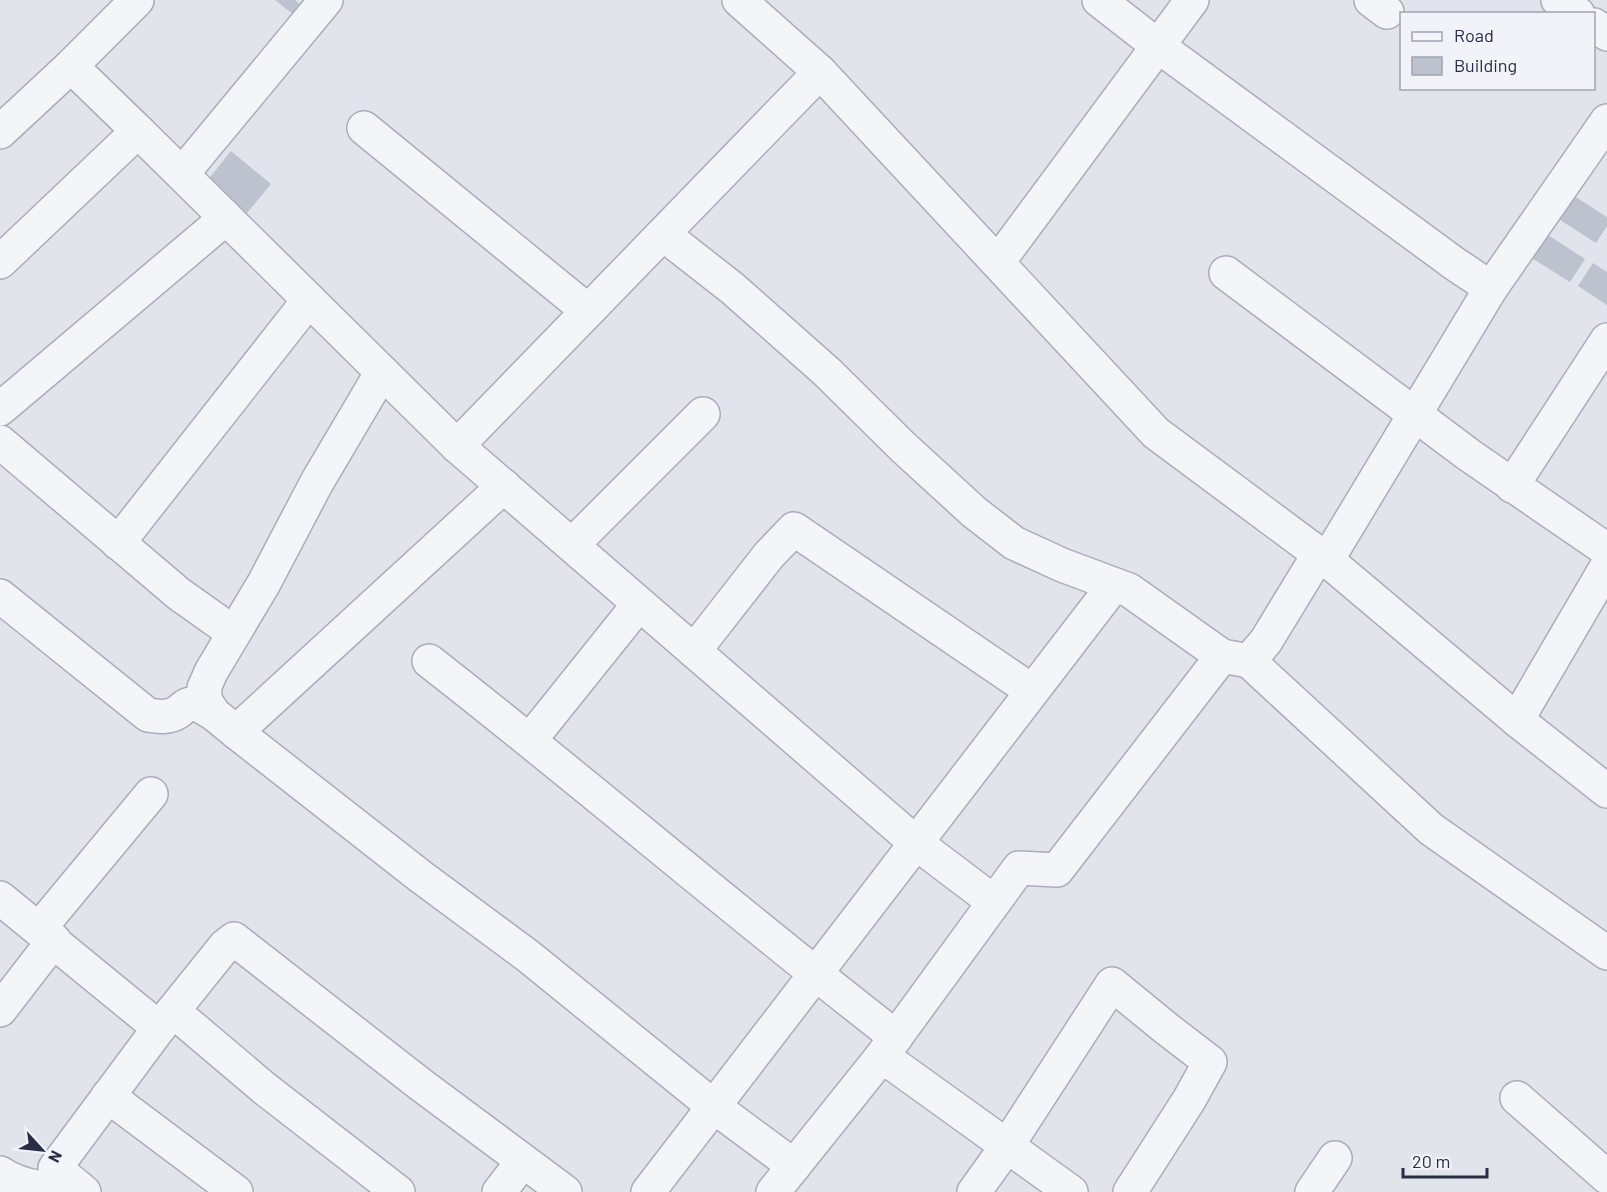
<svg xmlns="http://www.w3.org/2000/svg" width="1607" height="1192" font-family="Barlow,sans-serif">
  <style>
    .building { fill: #bdc2cf }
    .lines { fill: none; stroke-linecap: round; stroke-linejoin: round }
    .minor-casing { stroke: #a9adb9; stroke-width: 36 }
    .minor { stroke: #f4f5f9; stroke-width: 33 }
  </style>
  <rect width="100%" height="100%" fill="#e1e4eb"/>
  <!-- building -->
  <g class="building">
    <polygon points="275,0 295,0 306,9 299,19"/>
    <polygon points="231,151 271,184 247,213 207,181"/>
    <polygon points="1571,194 1607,217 1607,226 1596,243 1557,218"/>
    <polygon points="1545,233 1585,259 1570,282 1530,257"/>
    <polygon points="1593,263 1607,272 1607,305 1578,286"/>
  </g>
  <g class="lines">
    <!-- minor casing -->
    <g class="minor-casing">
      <g id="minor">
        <polyline points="739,0 820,72 1156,433 1327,560 1517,720 1607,791"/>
        <polyline points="1099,0 1158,46 1455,264 1491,288"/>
        <polyline points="1371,0 1387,12"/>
        <polyline points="1558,0 1578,14"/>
        <polyline points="1594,25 1607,34"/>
        <polyline points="364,128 588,311"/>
        <polyline points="138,131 457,446 916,843 994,902"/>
        <polyline points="0,132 71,66 137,0"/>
        <polyline points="182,174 326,0"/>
        <polyline points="663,234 732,288 827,372 903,447 974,512 1014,543 1062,565 1129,590 1222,656 1249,661 1266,641 1319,554"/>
        <polyline points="0,262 138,131 71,66"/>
        <polyline points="998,262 1192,0"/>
        <polyline points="1226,273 1469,455 1607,550"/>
        <polyline points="382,372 317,482 264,583 211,672 204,688 206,702 214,714 236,732 420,876 528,956 713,1106 794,1166"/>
        <polyline points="0,409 226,218"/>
        <polyline points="0,442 179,594 234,633"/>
        <polyline points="457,446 820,72"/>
        <polyline points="1512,486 1607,340"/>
        <polyline points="118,543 309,300"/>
        <polyline points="572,545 703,414"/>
        <polyline points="1327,560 1491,288 1607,121"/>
        <path d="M 0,596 L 148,715 C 159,717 169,718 178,712 C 186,706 184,705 195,703 L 214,714"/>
        <polyline points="694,651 769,555 794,529 1032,691"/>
        <path d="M 429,661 C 587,784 738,915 896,1037"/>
        <polyline points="1249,661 1431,829 1607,953"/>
        <polyline points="1517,720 1607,566"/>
        <polyline points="236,732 504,486"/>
        <polyline points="530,740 639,604"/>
        <polyline points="0,898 159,1028"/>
        <polyline points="39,929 151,794"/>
        <polyline points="0,1010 54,940"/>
        <polyline points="173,1011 264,1088 398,1192"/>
        <polyline points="882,1056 1071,1192"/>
        <polyline points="108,1096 236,1192"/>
        <polyline points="1517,1098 1607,1177"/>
        <path d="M 0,1173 C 24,1189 52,1190 79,1188"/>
        <polyline points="84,1192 55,1168 159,1028 225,946 234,939 420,1084 565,1192"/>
        <polyline points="499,1192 523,1161"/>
        <polyline points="648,1192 1114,585"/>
        <polyline points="773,1192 882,1056 1019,868 1057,870 1222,656"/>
        <polyline points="974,1192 1007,1146 1112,984 1167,1029 1210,1062 1189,1100 1130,1192"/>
        <polyline points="1312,1192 1335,1158"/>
      </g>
    </g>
    <!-- minor -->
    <use href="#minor" class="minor"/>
  </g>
  <!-- legend -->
  <rect x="1400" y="12" width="195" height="78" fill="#f1f3f8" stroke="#a0a4b0" stroke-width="1.5"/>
  <rect x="1412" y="32" width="30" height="9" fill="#f4f5f9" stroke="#a0a4b0" stroke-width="1.5"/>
  <text x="1454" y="42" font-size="18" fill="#272e45">Road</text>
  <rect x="1412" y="57" width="30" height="18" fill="#bdc2cf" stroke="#a0a4b0" stroke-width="1.5"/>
  <text x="1454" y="72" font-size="18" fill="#272e45">Building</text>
  <!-- north arrow -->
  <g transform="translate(42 1150) rotate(117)" stroke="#f1f3f8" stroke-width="4.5" paint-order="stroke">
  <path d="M0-4.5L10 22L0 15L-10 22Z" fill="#272e45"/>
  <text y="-9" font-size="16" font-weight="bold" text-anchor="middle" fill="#272e45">N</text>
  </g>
  <!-- scale -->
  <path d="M1403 1168v9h84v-9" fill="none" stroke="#272e45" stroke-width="3"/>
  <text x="1412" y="1168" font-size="18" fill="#272e45" stroke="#f1f3f8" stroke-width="4.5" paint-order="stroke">20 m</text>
</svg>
